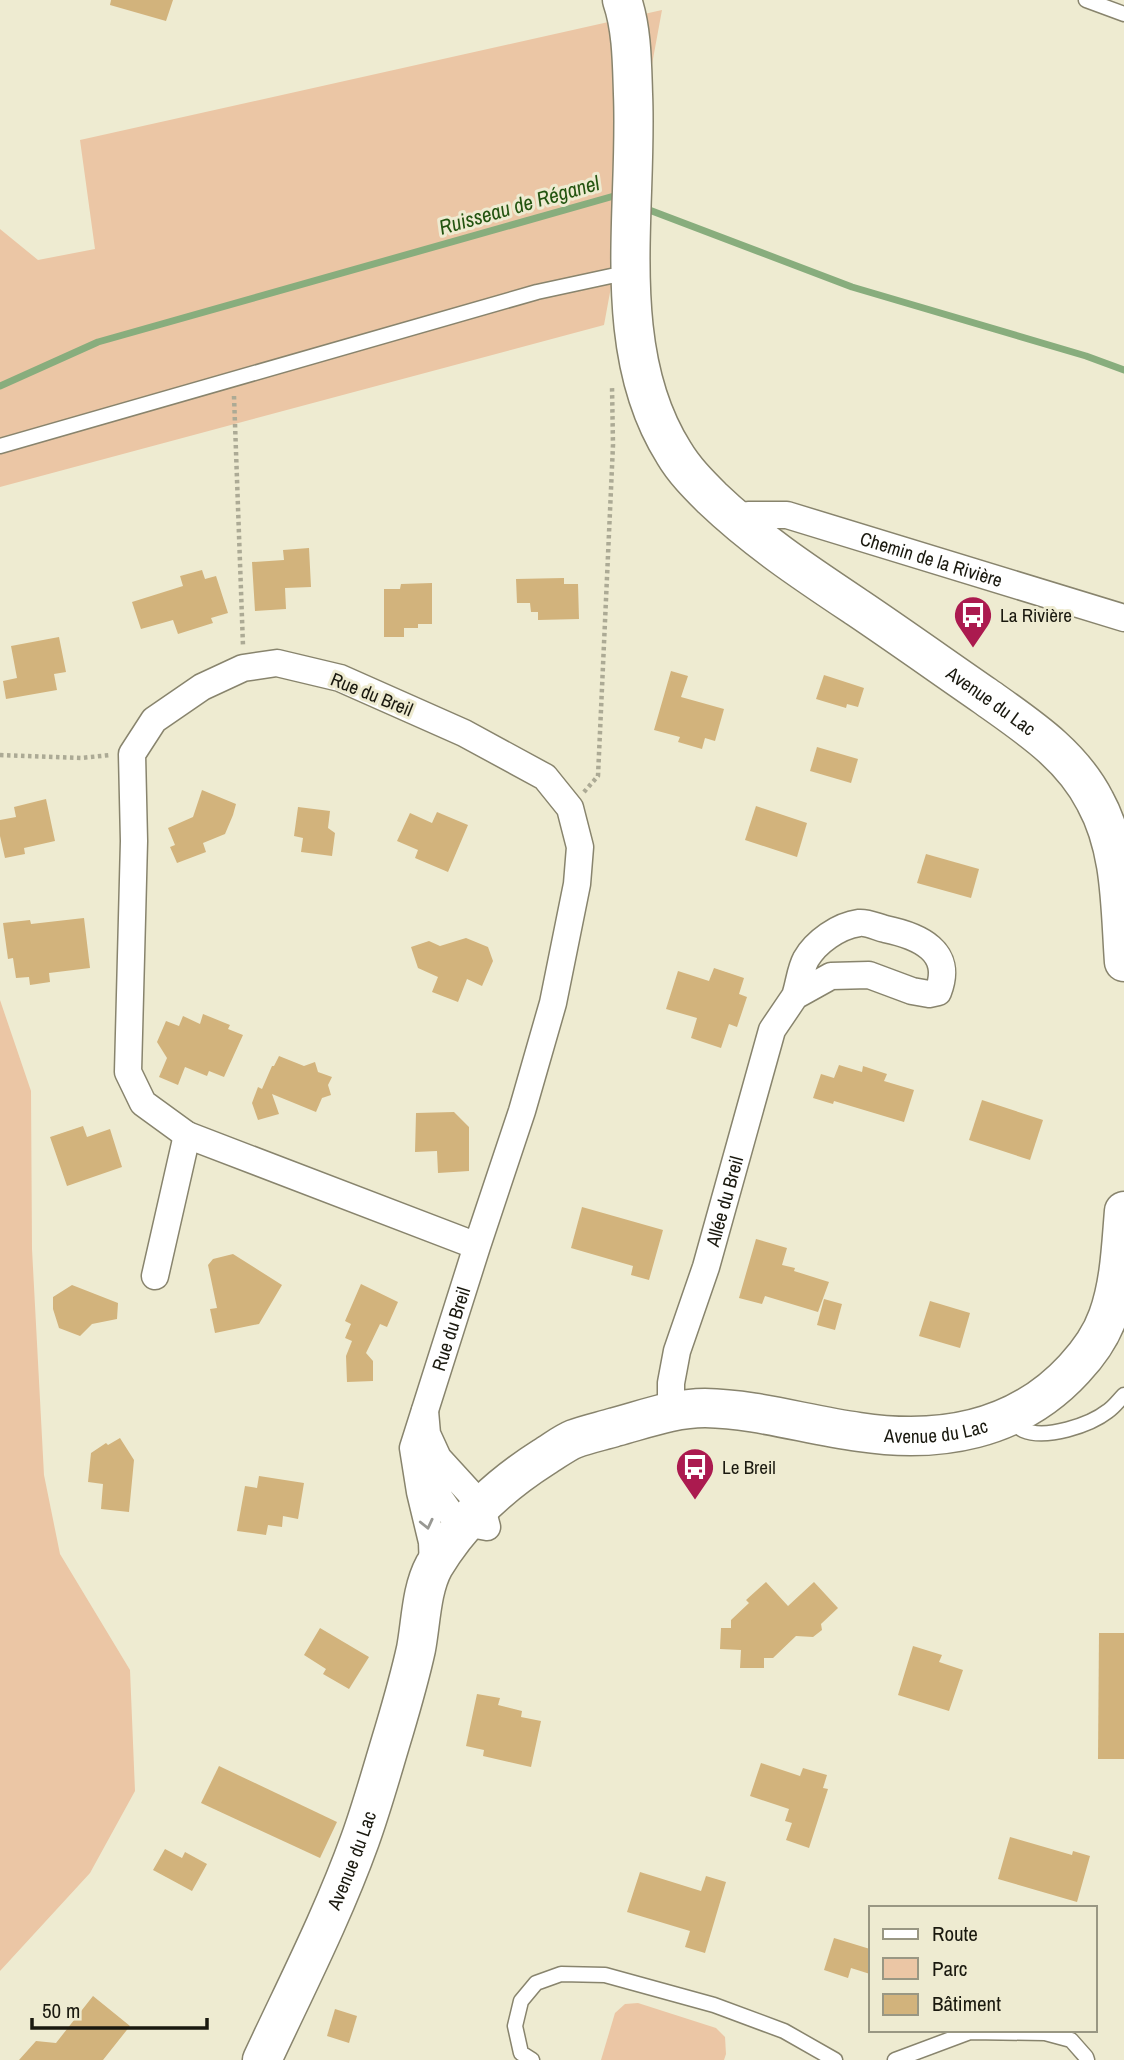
<svg xmlns="http://www.w3.org/2000/svg" width="1124" height="2060" font-family="'Archivo Narrow',sans-serif">
  <style>
    .green { fill: #ebc6a5 }
    .lines { fill: none; stroke-linecap: round; stroke-linejoin: round }
    .stream { stroke: #88ad7d; stroke-width: 7 }
    .building { fill: #d2b37c }
    .lane-casing { stroke: #88846d; stroke-width: 17 }
    .street-casing { stroke: #88846d; stroke-width: 29 }
    .secondary-casing { stroke: #88846d; stroke-width: 41 }
    .path { stroke: #acaa95; stroke-width: 4.5; stroke-dasharray: 3.5 3.5; stroke-linecap: butt }
    .lane { stroke: #fff; stroke-width: 14 }
    .street { stroke: #fff; stroke-width: 26 }
    .secondary { stroke: #fff; stroke-width: 38 }
    .oneway { stroke: #989893 }
    .labels { text-anchor: middle; dominant-baseline: central; stroke-width: 6; stroke-linejoin: round; paint-order: stroke }
    .street-label { font-size: 19px; fill: #1a190f; stroke: #eeebd1 }
    .poi-label { font-size: 19px; fill: #1a190f; stroke: #eeebd1; text-anchor: start }
    .water-label { font-size: 21px; font-style: italic; fill: #235410; stroke: #eeebd1 }
  </style>
  <rect width="100%" height="100%" fill="#eeebd1"/>
  <!-- green -->
  <g class="green">
    <polygon points="662,10 604,325 0,487 0,229 38,260 95,249 80,140"/>
    <polygon points="0,1000 31,1091 32,1249 44,1475 60,1554 130,1670 135,1791 90,1873 0,1971"/>
    <polygon points="638,2003 716,2028 725,2037 726,2054 724,2060 601,2060 615,2013 625,2004"/>
  </g>
  <g class="lines">
    <!-- stream -->
    <g class="stream">
      <polyline points="644,208 852,287 1086,356 1124,370"/>
      <polyline points="0,386 98,342 614,196 620,198"/>
    </g>
  </g>
  <!-- building -->
  <g class="building">
    <polygon points="111,0 173,0 166,21 110,5"/>
    <polygon points="309,548 311,587 285,588 286,609 255,611 252,562 284,560 283,550"/>
    <polygon points="202,570 205,579 216,576 228,613 211,618 213,623 178,634 173,620 141,629 132,602 183,586 180,576"/>
    <polygon points="564,578 564,584 578,584 579,619 538,620 538,612 531,612 530,603 517,603 516,579"/>
    <polygon points="432,583 432,624 418,624 418,628 404,628 404,637 384,637 384,589 400,589 401,584"/>
    <polygon points="59,637 66,672 54,674 57,690 6,699 3,681 17,678 11,646"/>
    <polygon points="671,671 688,676 681,697 724,709 715,741 705,738 702,749 678,742 680,737 654,730"/>
    <polygon points="824,675 864,688 858,707 847,704 846,708 816,699"/>
    <polygon points="817,747 858,759 851,783 810,771"/>
    <polygon points="202,790 236,804 233,815 225,834 203,843 206,852 177,863 170,847 175,845 168,828 193,817"/>
    <polygon points="46,799 55,841 24,848 25,854 5,858 0,836 0,820 16,817 14,807"/>
    <polygon points="756,806 807,823 797,857 745,840"/>
    <polygon points="298,807 330,811 328,828 335,833 332,856 301,852 303,838 294,836"/>
    <polygon points="437,812 468,825 448,872 415,858 418,850 397,841 410,813 432,823"/>
    <polygon points="926,854 979,869 971,898 917,883"/>
    <polygon points="84,918 90,968 49,973 50,982 30,985 29,977 16,978 13,958 8,959 3,923 30,920 31,924"/>
    <polygon points="466,938 488,947 493,961 482,986 467,979 458,1002 432,992 438,977 418,968 411,947 429,941 440,946"/>
    <polygon points="714,968 744,978 739,994 747,997 737,1027 729,1024 721,1048 691,1038 697,1018 666,1009 678,971 709,981"/>
    <polygon points="203,1014 230,1025 228,1029 243,1035 224,1077 209,1071 207,1076 185,1067 178,1085 159,1077 167,1058 157,1042 166,1021 179,1026 183,1016 200,1024"/>
    <polygon points="279,1056 304,1066 315,1062 318,1072 332,1077 328,1085 331,1095 322,1098 316,1112 272,1094 279,1114 258,1120 252,1103 258,1087 262,1089 272,1066 274,1066"/>
    <polygon points="839,1065 862,1072 863,1066 887,1074 884,1081 914,1090 904,1122 834,1101 833,1104 813,1098 821,1074 834,1078"/>
    <polygon points="982,1100 1043,1120 1030,1160 969,1140"/>
    <polygon points="454,1112 469,1127 469,1171 438,1173 437,1151 415,1152 416,1113"/>
    <polygon points="83,1126 87,1137 110,1129 122,1167 67,1186 50,1137"/>
    <polygon points="582,1207 663,1230 649,1280 631,1275 633,1266 571,1248"/>
    <polygon points="756,1239 787,1248 782,1265 795,1268 794,1271 829,1282 818,1312 765,1296 762,1304 739,1298"/>
    <polygon points="233,1254 282,1285 259,1324 215,1333 210,1309 217,1308 208,1265 213,1259"/>
    <polygon points="361,1284 398,1302 387,1327 380,1324 366,1353 373,1361 373,1381 347,1382 346,1356 352,1341 345,1338 351,1324 345,1321"/>
    <polygon points="72,1285 118,1303 117,1319 92,1324 80,1336 59,1328 53,1309 53,1297"/>
    <polygon points="824,1299 842,1304 835,1330 817,1325"/>
    <polygon points="930,1301 970,1313 960,1348 919,1336"/>
    <polygon points="120,1438 134,1460 129,1512 101,1509 103,1484 88,1482 91,1453 106,1443 108,1445"/>
    <polygon points="259,1476 304,1483 298,1519 283,1516 282,1527 268,1525 266,1535 237,1531 245,1486 257,1488"/>
    <polygon points="766,1582 788,1606 814,1582 838,1608 821,1624 822,1630 813,1637 796,1636 773,1658 764,1658 764,1668 740,1668 741,1650 720,1649 721,1628 731,1628 731,1620 749,1603 746,1600"/>
    <polygon points="320,1628 369,1657 349,1689 323,1674 326,1669 304,1655"/>
    <polygon points="1099,1633 1124,1633 1124,1759 1098,1759"/>
    <polygon points="913,1646 942,1655 939,1662 963,1670 949,1711 898,1695"/>
    <polygon points="477,1694 500,1698 498,1705 522,1711 521,1717 541,1721 531,1767 483,1756 484,1750 466,1746"/>
    <polygon points="761,1763 800,1776 803,1768 827,1775 823,1788 828,1789 809,1848 786,1840 792,1823 785,1821 789,1809 750,1796"/>
    <polygon points="219,1766 337,1822 320,1858 201,1803"/>
    <polygon points="1010,1837 1072,1855 1073,1851 1090,1856 1077,1902 998,1879"/>
    <polygon points="165,1849 182,1858 185,1852 207,1864 192,1891 153,1870"/>
    <polygon points="640,1872 701,1891 706,1876 726,1882 705,1953 685,1947 690,1931 627,1912"/>
    <polygon points="834,1938 870,1949 870,1974 851,1968 848,1978 824,1970"/>
    <polygon points="93,1996 130,2026 103,2060 19,2060 36,2041 56,2043"/>
    <polygon points="335,2009 357,2016 349,2043 327,2036"/>
  </g>
  <g class="lines">
    <!-- lane casing -->
    <g class="lane-casing">
      <g id="lane">
        <polyline points="1086,0 1124,14"/>
        <polyline points="0,446 537,292 611,276 630,276"/>
        <path d="M 1010,1419 C 1014,1422 1019,1428 1023,1430 C 1046,1440 1090,1425 1108,1411 C 1114,1407 1119,1400 1124,1395"/>
        <polyline points="532,2060 521,2053 515,2026 521,2001 536,1983 561,1974 605,1975 714,2005 784,2031 835,2060"/>
        <polyline points="895,2060 970,2032 1045,2033 1071,2040 1086,2057 1087,2060"/>
      </g>
    </g>
    <!-- street casing -->
    <g class="street-casing">
      <g id="street">
        <path id="s1" d="M 737,522 L 748,515 L 787,515 L 1124,618"/>
        <polyline points="155,1276 187,1135"/>
        <path id="s2" d="M 674,1410 L 671,1396 L 671,1383 L 677,1351 L 706,1267 L 772,1030 L 795,996 L 831,976 L 869,975 L 912,991 L 929,994 L 938,992 C 954,951 919,936 885,929 C 877,927 867,922 859,923 C 838,926 816,942 806,959 C 800,970 799,985 795,996"/>
        <polyline points="419,1469 451,1514 459,1522 487,1527 481,1505 438,1458 427,1434 425,1411"/>
        <path id="s3" d="M 433,1569 L 432,1542 L 420,1492 L 413,1448 L 477,1246 L 522,1111 L 553,1003 L 577,884 L 580,847 L 570,808 L 545,777 L 464,733 L 340,678 L 277,663 L 243,668 L 202,687 L 154,720 L 132,754 L 134,841 L 128,1072 L 143,1103 L 187,1135 L 477,1246"/>
      </g>
    </g>
    <!-- secondary casing -->
    <g class="secondary-casing">
      <g id="secondary">
        <path id="s4" d="M 622,0 C 632,29 632,63 633,94 C 638,210 608,349 674,453 C 684,470 698,484 712,498 C 757,541 807,574 858,608 C 901,637 943,667 985,696 C 1027,726 1071,754 1095,801 C 1122,850 1120,908 1124,962"/>
        <path id="s5" d="M 262,2060 C 296,1987 333,1915 360,1840 C 373,1804 383,1767 394,1731 C 402,1704 410,1676 416,1649 C 421,1623 421,1590 434,1566 C 461,1521 500,1485 544,1457 C 554,1451 564,1443 574,1439 C 587,1434 602,1431 615,1427 C 645,1419 674,1408 705,1408 C 757,1409 807,1425 859,1432 C 939,1444 1017,1431 1074,1369 C 1088,1354 1101,1336 1108,1316 C 1120,1283 1121,1246 1124,1211"/>
      </g>
    </g>
    <!-- path -->
    <g class="path">
      <polyline points="234,396 243,646"/>
      <polyline points="0,755 81,758 110,755"/>
      <polyline points="584,792 598,776 613,445 612,386"/>
    </g>
    <!-- lane -->
    <use href="#lane" class="lane"/>
    <!-- street -->
    <use href="#street" class="street"/>
    <!-- secondary -->
    <use href="#secondary" class="secondary"/>
  </g>
  <!-- one-way arrows -->
  <defs><path id="oneway-chevron" d="M-2-3.5L2.5 0L-2 3.5" fill="none" stroke-width="1.6" stroke-linecap="round" stroke-linejoin="round" transform="scale(1.75)"/></defs>
  <use class="oneway" href="#oneway-chevron" transform="translate(427 1524) rotate(77)"/>
  <!-- icons -->
  <defs>
    <g id="bus-pin" transform="scale(2.0125)"><path d="M0 17L-7.5 6A9.5 9.5 0 1 1 7.5 6Z" fill="#ab1a4f" stroke="#eeebd1"/><path d="M-5-6H5V4H4V6H2V4H-2V6H-4V4H-5ZM-3.5-4V0h7V-4ZM-3.5 1.2v1.5H-2V1.2ZM2 1.2v1.5H3.5V1.2Z" fill="#fff"/></g>
  </defs>
  <g fill-rule="evenodd">
    <use href="#bus-pin" x="973" y="615"/>
    <use href="#bus-pin" x="695" y="1467"/>
  </g>
  <g class="labels">
    <!-- street labels -->
    <g class="street-label">
      <text stroke="none"><textPath href="#s1" startOffset="203">Chemin de la Rivière</textPath></text>
      <text transform="translate(372 694) rotate(22)">Rue du Breil</text>
      <text stroke="none"><textPath href="#s4" startOffset="866">Avenue du Lac</textPath></text>
      <text stroke="none"><textPath href="#s2" startOffset="217">Allée du Breil</textPath></text>
      <text stroke="none"><textPath href="#s3" startOffset="248">Rue du Breil</textPath></text>
      <text stroke="none"><textPath href="#s5" startOffset="1085">Avenue du Lac</textPath></text>
      <text stroke="none"><textPath href="#s5" startOffset="219">Avenue du Lac</textPath></text>
    </g>
    <!-- poi labels -->
    <g class="poi-label">
      <text x="1000" y="615">La Rivière</text>
      <text x="722" y="1467">Le Breil</text>
    </g>
    <!-- water labels -->
    <g class="water-label">
      <text transform="translate(519 205) rotate(-16)">Ruisseau de Réganel</text>
    </g>
  </g>
  <!-- legend -->
  <rect x="869" y="1906" width="228" height="126" fill="#eeebd1" stroke="#999783" stroke-width="2"/>
  <rect x="883" y="1929" width="35" height="10" fill="#ffffff" stroke="#999783" stroke-width="2"/>
  <text x="932" y="1941" font-size="21" fill="#1a190f">Route</text>
  <rect x="883" y="1958" width="35" height="21" fill="#ebc6a5" stroke="#999783" stroke-width="2"/>
  <text x="932" y="1976" font-size="21" fill="#1a190f">Parc</text>
  <rect x="883" y="1994" width="35" height="21" fill="#d2b37c" stroke="#999783" stroke-width="2"/>
  <text x="932" y="2011" font-size="21" fill="#1a190f">Bâtiment</text>
  <!-- scale -->
  <path d="M32 2018v10h175v-10" fill="none" stroke="#1a190f" stroke-width="3.5"/>
  <text x="42" y="2018" font-size="21" fill="#1a190f" stroke="#eeebd1" stroke-width="5" paint-order="stroke">50 m</text>
</svg>
